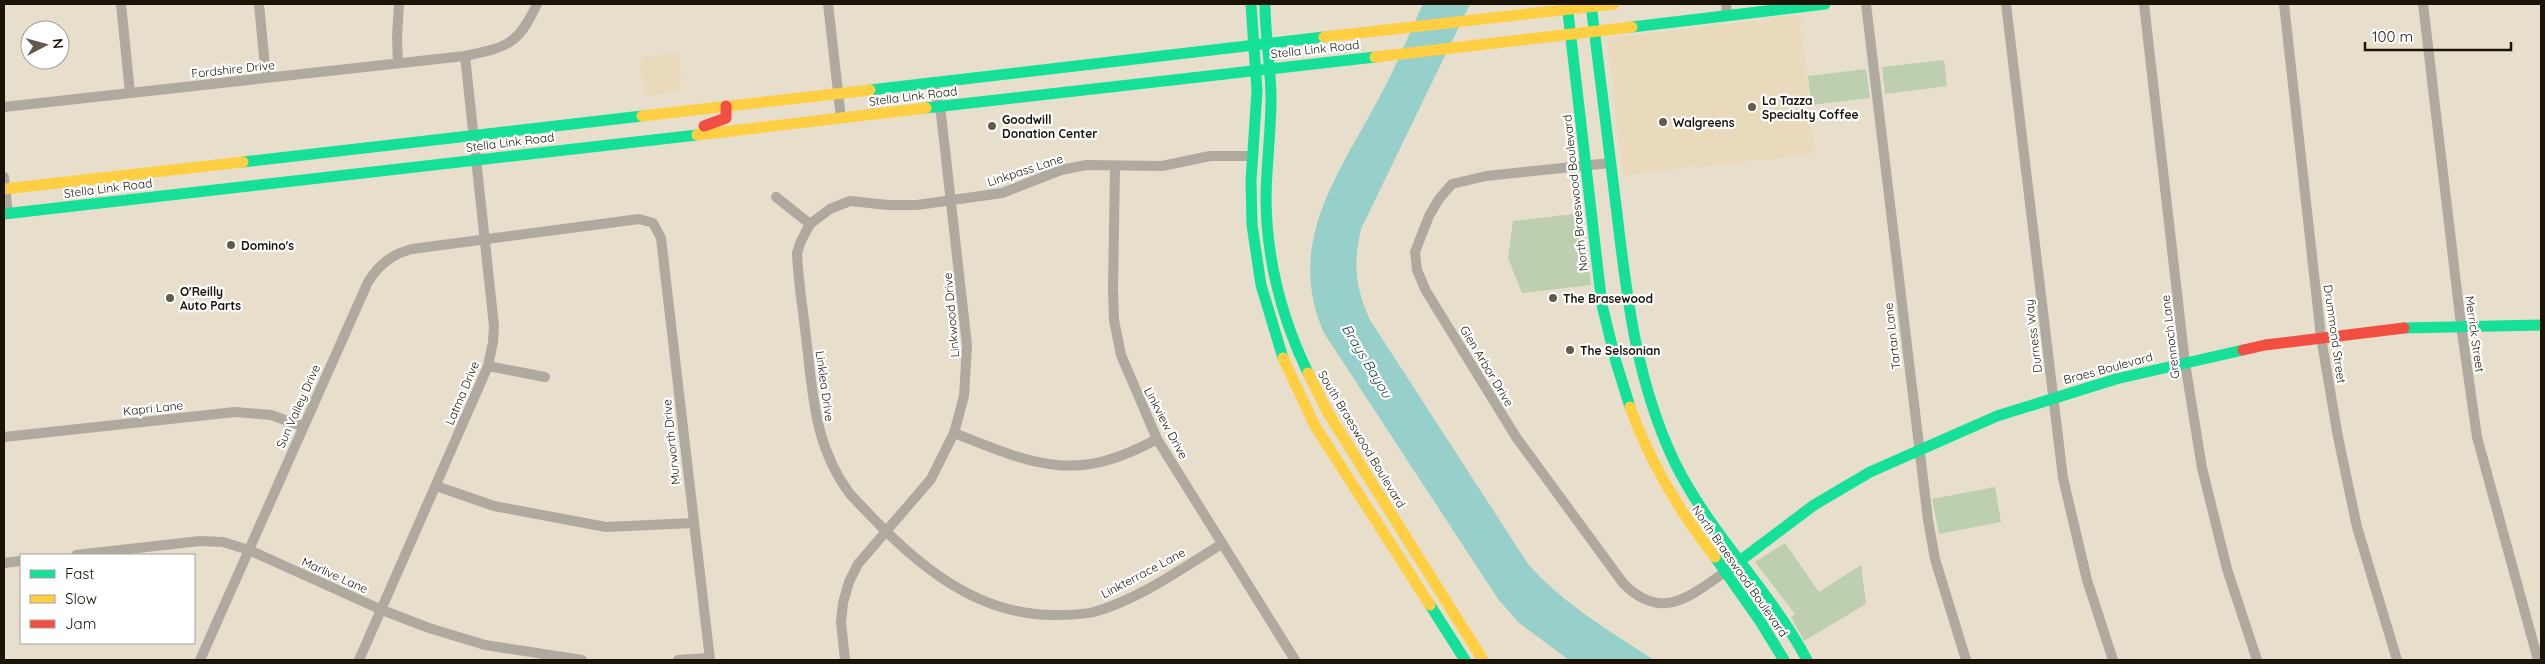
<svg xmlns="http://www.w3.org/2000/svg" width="2545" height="664" font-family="Quicksand,sans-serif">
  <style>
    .built { fill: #e8daba }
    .green { fill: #bdcfae }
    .water { fill: #97d0ca }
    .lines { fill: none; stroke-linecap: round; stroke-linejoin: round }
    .street { stroke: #b0a9a0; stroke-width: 10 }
    .fast { stroke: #16e098; stroke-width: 11 }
    .slow { stroke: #ffcf43; stroke-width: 11 }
    .jam { stroke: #f24e42; stroke-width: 11 }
    .poi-dot { fill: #625b4d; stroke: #fff; stroke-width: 2 }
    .labels { text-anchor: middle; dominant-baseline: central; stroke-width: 4.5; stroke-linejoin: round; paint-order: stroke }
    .street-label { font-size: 12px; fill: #1a1408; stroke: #fff }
    .poi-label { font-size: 12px; font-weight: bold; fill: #1a1408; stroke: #fff; text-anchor: start }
    .water-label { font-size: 14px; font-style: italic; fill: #1f4747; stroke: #fff }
  </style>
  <rect width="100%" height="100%" fill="#e7dfcc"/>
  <!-- built -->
  <g class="built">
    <polygon points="1800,15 1814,154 1623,175 1608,43 1611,38"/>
    <polygon points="678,53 682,91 645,95 640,57"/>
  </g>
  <!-- green -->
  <g class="green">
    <polygon points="1944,60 1947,86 1885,94 1882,67"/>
    <polygon points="1866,69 1870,98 1811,105 1808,76"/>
    <polygon points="1583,213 1591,285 1522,293 1508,258 1513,221"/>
    <polygon points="1995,487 2001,522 1939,534 1932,499"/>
    <polygon points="1785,543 1819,592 1861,565 1866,604 1804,641 1791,617 1795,614 1755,562"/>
  </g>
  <!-- water -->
  <path class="water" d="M 1423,4 L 1470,4 L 1361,229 C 1353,265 1355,286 1370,320 L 1528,564 C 1563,604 1610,631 1654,660 L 1569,660 L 1519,623 L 1498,599 L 1324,333 C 1285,244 1337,176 1378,100 C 1395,69 1408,36 1423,4 Z"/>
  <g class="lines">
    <!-- street -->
    <g class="street">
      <polyline points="121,4 130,93"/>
      <polyline points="259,4 266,78"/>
      <polyline points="828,4 841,118"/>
      <polyline points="1726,4 1727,15"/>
      <polyline points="1866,4 1928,520 1935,559 1966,660"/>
      <polyline points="2006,4 2063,478 2087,580 2113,660"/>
      <polyline points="2144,4 2185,363 2202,468 2227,569 2257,660"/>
      <polyline points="2284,4 2321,337 2338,437 2357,527 2397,660"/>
      <polyline points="2423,4 2461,325 2477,437 2538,660"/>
      <polyline points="398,63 397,37 399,4"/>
      <path d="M 4,107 L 465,56 C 507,47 518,45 537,4"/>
      <path d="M 1610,163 L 1486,176 L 1452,184 L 1439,199 L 1429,216 L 1415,252 L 1417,270 L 1426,291 L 1516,437 L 1623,583 C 1661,622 1689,597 1725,572"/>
      <polyline points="1115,166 1113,290 1114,320 1121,355 1157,439 1295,660"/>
      <polyline points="4,177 8,214"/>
      <polyline points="776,197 810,224"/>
      <polyline points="488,366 545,377"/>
      <path d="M 954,433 C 1035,465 1075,484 1157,439"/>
      <polyline points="4,437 235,412 271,415 302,426"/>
      <polyline points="436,486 494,506 606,527 693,523"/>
      <path d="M 1222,544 C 1182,568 1140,599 1094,612 C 1081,615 1067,615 1053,615 C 967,615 905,553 850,494 C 814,446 813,395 806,337 C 803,309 798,281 797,253 L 801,241 L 810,224 L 830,209 L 850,201 L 888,205 L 917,205 L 1002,193 L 1061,170 L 1086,165 L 1162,166 L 1210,156 L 1253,156"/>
      <polyline points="76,555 200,541 223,542 249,550 382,610 429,628 485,645 582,660"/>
      <polyline points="4,563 21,561"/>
      <path d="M 200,660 L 368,282 C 379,265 391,254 412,249 L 639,219 L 653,223 L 661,238 L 710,660"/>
      <polyline points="359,660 488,366 493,342 494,326 465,56"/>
      <polyline points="678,660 709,658"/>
      <polyline points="845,660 841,622 843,603 849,582 858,564 931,479 954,433 964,396 967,345 941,114 933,82"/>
    </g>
    <!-- fast -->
    <g class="fast">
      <polyline points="1251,4 1257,91 1251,181 1252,225 1261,285 1283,358"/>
      <path d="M 1265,4 C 1265,36 1271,67 1271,99 C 1271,133 1266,167 1266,201 C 1267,261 1282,319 1308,373"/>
      <polyline points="1567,4 1602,305 1616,362 1630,407"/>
      <path d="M 1591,4 C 1600,74 1608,144 1617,214 C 1627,300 1637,384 1675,463 C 1710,534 1770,590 1807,660"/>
      <polyline points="1632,27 1825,4"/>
      <polyline points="870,90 1324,37"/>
      <polyline points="926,108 1375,57"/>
      <polyline points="243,162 642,116"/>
      <polyline points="4,214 697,135"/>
      <polyline points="2404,328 2541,325"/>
      <polyline points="1715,557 1760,621 1784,660"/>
      <polyline points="1725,572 1814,505 1870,472 1997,416 2116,379 2243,350"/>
      <polyline points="1430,605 1465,660"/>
    </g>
    <!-- slow -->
    <g class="slow">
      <polyline points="1324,37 1614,4"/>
      <polyline points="1375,57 1632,27"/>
      <polyline points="642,116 870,90"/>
      <polyline points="697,135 926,108"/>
      <polyline points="4,189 243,162"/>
      <polyline points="1283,358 1315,426 1430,605"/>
      <polyline points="1308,373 1328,413 1483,660"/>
      <path d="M 1630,407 C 1650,463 1679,511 1715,557"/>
    </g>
    <!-- jam -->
    <g class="jam">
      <polyline points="704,126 726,118 726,106"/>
      <polyline points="2243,350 2265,345 2404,328"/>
    </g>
  </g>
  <!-- markers -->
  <g class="poi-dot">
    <circle cx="1752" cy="107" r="5"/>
    <circle cx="1663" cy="122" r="5"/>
    <circle cx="992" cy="126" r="5"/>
    <circle cx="231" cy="245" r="5"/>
    <circle cx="170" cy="298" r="5"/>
    <circle cx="1553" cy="298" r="5"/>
    <circle cx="1570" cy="350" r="5"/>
  </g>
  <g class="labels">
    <!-- street labels -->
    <g class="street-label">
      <text transform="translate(1315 49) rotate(-6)">Stella Link Road</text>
      <text transform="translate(233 69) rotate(-6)">Fordshire Drive</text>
      <text transform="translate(913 96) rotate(-7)">Stella Link Road</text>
      <text transform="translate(510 142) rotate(-7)">Stella Link Road</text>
      <text transform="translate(1025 170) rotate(-18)">Linkpass Lane</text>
      <text transform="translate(108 188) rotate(-7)">Stella Link Road</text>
      <text transform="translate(1575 193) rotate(-96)">North Braeswood Boulevard</text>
      <text transform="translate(951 315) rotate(-95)">Linkwood Drive</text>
      <text transform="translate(2335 334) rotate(82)">Drummond Street</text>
      <text transform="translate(2475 334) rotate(82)">Merrick Street</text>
      <text transform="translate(1892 336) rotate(-97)">Tartan Lane</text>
      <text transform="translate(2033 336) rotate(-97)">Durness Way</text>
      <text transform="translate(2170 337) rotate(-97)">Grennoch Lane</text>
      <text transform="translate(1487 366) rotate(59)">Glen Arbor Drive</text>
      <text transform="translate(2108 368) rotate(-15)">Braes Boulevard</text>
      <text transform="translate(825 386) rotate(82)">Linklea Drive</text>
      <text transform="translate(462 393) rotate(-67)">Latma Drive</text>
      <text transform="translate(298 406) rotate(-66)">Sun Valley Drive</text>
      <text transform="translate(153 408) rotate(-6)">Kapri Lane</text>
      <text transform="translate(1166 423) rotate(62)">Linkview Drive</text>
      <text transform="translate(1362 439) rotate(59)">South Braeswood Boulevard</text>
      <text transform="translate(671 442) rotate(-96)">Murworth Drive</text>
      <text transform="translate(1740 571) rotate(55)">North Braeswood Boulevard</text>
      <text transform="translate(1143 573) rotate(-28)">Linkterrace Lane</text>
      <text transform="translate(335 575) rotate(24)">Marlive Lane</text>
    </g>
    <!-- poi labels -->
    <g class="poi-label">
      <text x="1762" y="100">La Tazza<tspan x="1762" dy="14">Specialty Coffee</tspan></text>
      <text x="1002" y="119">Goodwill<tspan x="1002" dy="14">Donation Center</tspan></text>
      <text x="1673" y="122">Walgreens</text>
      <text x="241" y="245">Domino's</text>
      <text x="180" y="291">O'Reilly<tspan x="180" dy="14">Auto Parts</tspan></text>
      <text x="1563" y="298">The Brasewood</text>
      <text x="1580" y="350">The Selsonian</text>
    </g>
    <!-- water labels -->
    <g class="water-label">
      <text transform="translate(1367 361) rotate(59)">Brays Bayou</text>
    </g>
  </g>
  <!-- border -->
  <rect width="2545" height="664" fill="none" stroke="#1a1408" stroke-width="10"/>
  <!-- legend -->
  <rect x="20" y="554" width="175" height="90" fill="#ffffff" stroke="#a3a19c"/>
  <rect x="30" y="570" width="25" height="8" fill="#16e098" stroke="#a3a19c"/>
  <text x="65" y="579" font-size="15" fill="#1a1408">Fast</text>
  <rect x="30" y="595" width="25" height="8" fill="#ffcf43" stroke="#a3a19c"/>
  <text x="65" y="604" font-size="15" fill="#1a1408">Slow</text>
  <rect x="30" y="620" width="25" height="8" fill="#f24e42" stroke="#a3a19c"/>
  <text x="65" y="629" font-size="15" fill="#1a1408">Jam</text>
  <!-- north arrow -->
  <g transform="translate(45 45) rotate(84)"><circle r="24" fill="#ffffff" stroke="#a3a19c"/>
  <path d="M0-4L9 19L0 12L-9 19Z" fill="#625b4d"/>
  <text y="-8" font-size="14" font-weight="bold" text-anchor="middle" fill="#1a1408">N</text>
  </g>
  <!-- scale -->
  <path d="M2365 42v8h146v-8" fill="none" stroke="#1a1408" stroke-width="2.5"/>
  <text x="2372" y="42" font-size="15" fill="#1a1408" stroke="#ffffff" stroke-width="4" paint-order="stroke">100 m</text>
</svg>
